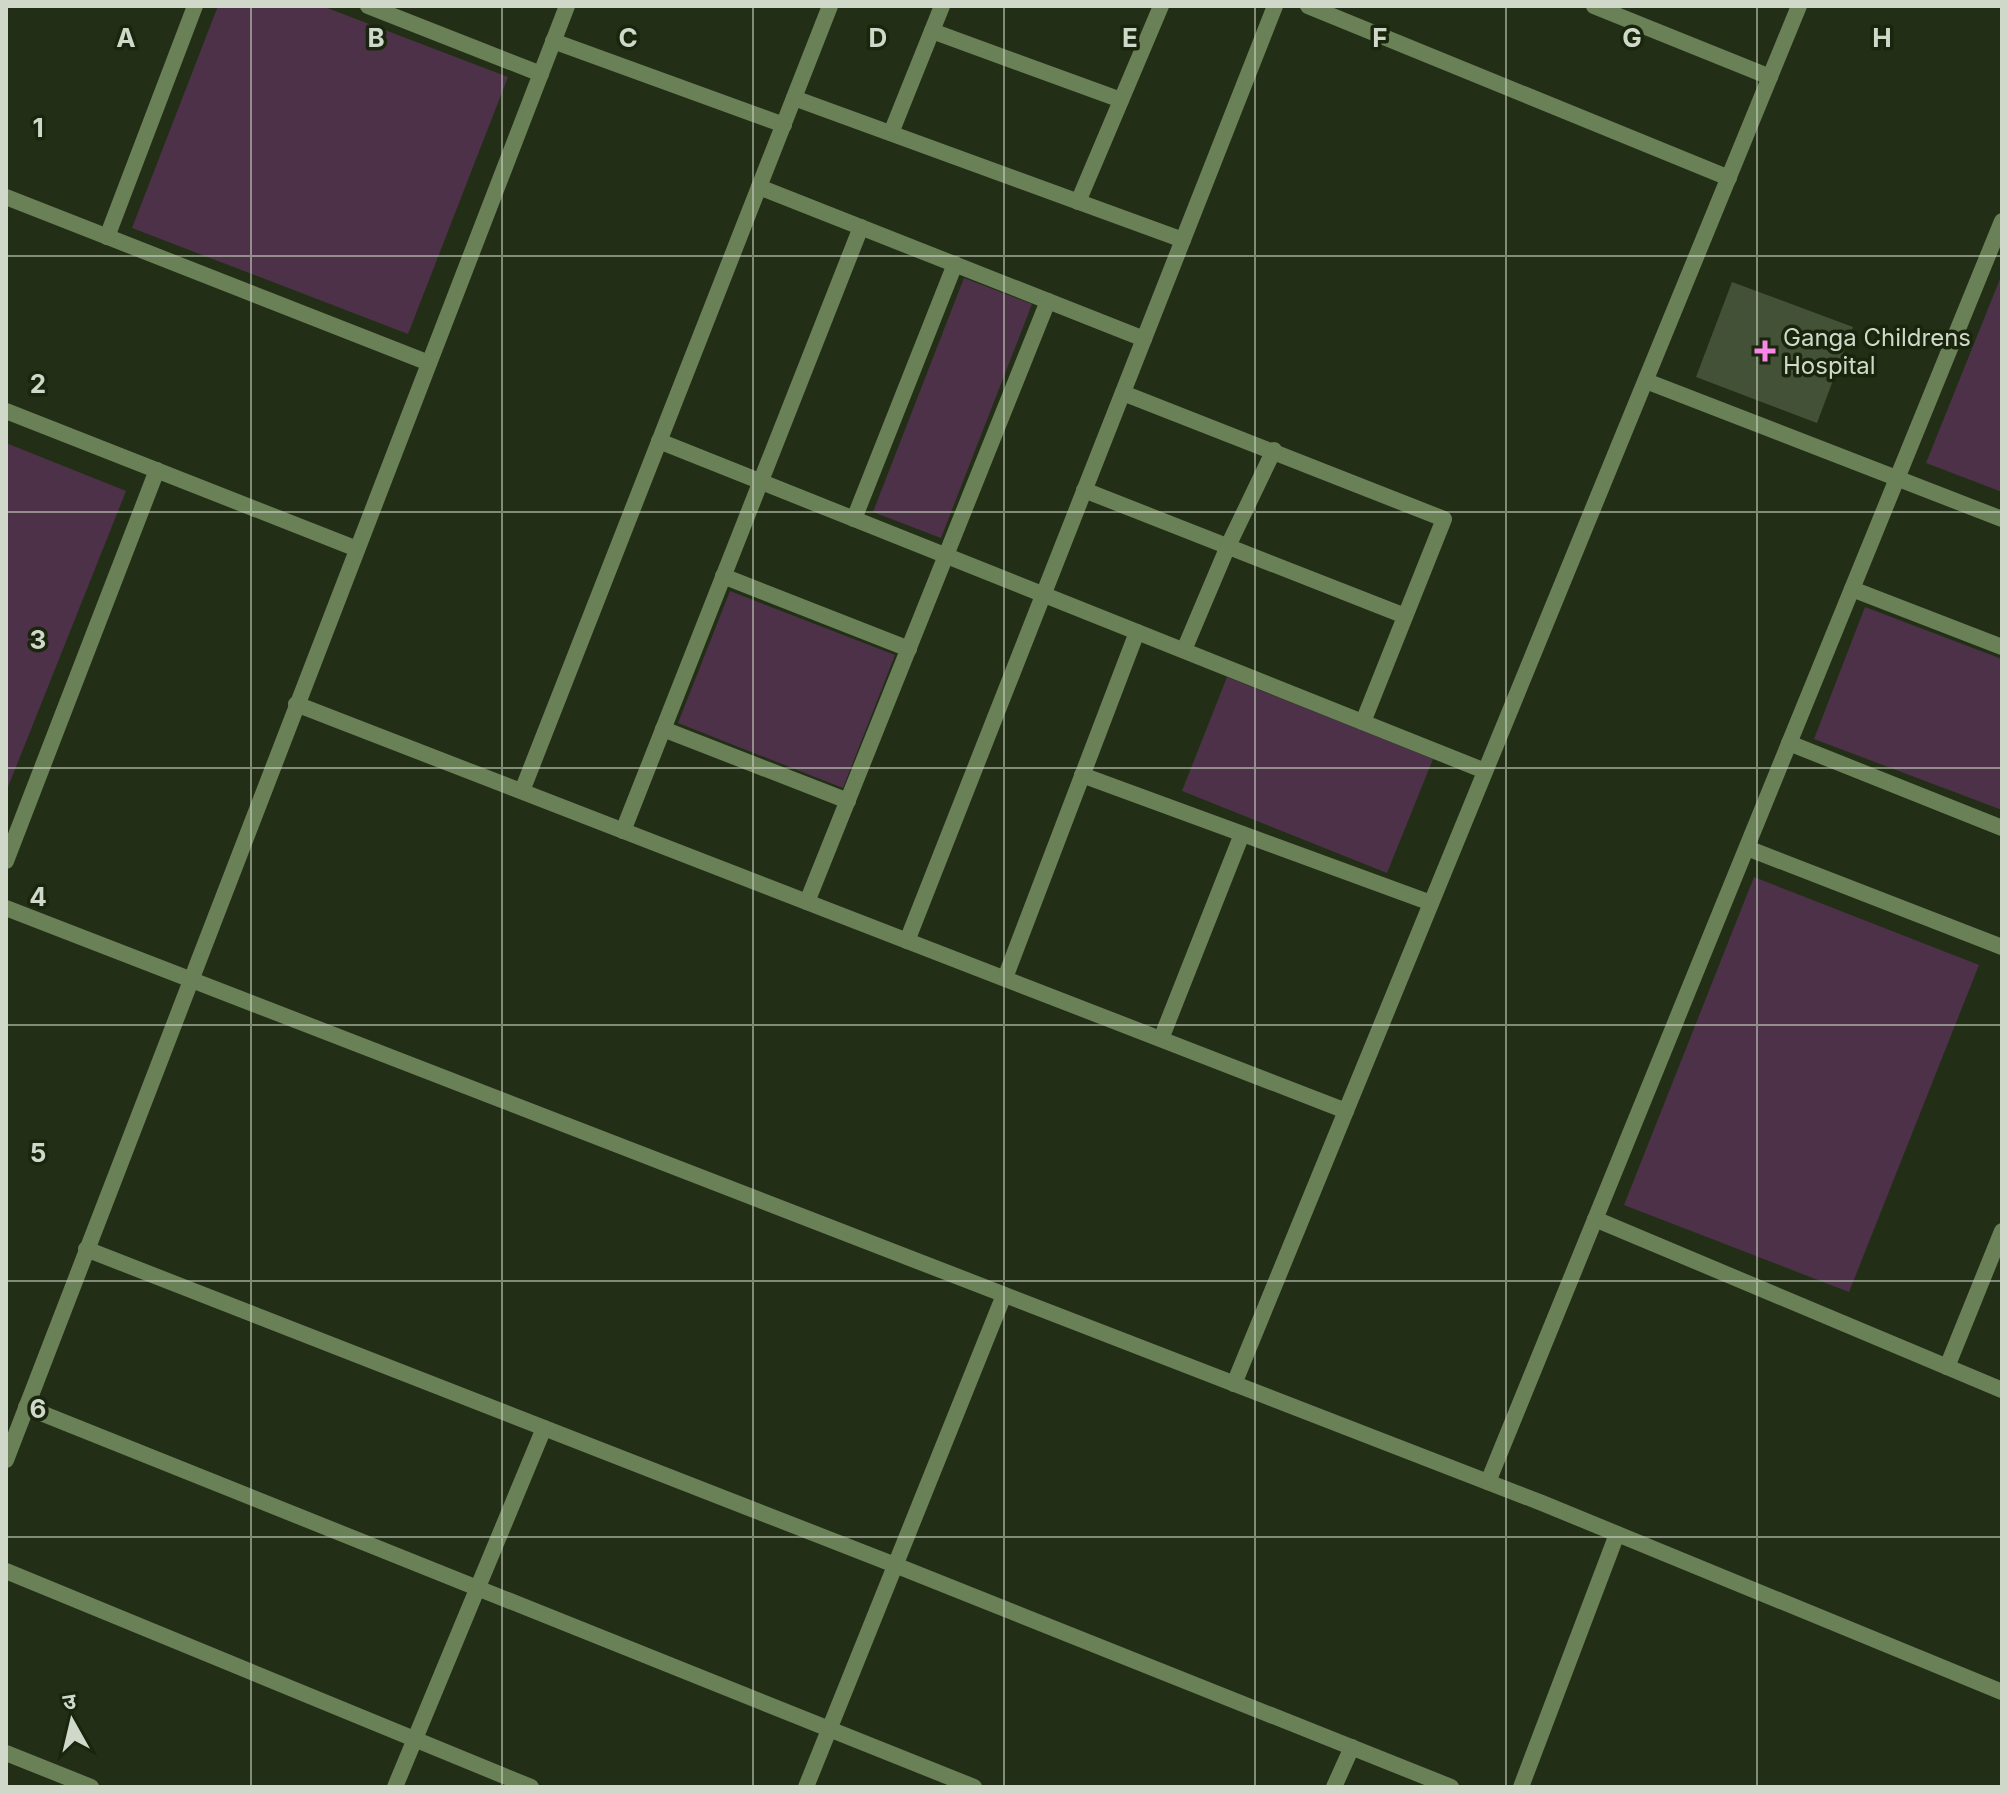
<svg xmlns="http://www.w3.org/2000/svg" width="2008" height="1793" font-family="Inter,'Noto Sans Devanagari',sans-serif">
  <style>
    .green { fill: #4d3148 }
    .building { fill: #435136 }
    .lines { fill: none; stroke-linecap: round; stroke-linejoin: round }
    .street { stroke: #6a8057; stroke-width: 16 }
    .grid { fill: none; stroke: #d0d9c9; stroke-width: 2; stroke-opacity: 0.55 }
    .poi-dot { fill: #fa87e8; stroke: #19250c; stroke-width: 3 }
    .labels { text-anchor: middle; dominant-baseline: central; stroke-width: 7; stroke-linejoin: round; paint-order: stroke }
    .poi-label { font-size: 24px; fill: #d0d9c9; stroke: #19250c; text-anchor: start }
    .grid-label { font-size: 26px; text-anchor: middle; font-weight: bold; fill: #d0d9c9; stroke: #19250c; stroke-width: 7; stroke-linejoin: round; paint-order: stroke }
  </style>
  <rect width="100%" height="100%" fill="#222f16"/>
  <!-- green -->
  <g class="green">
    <polygon points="218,6 322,6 508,77 408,334 132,228"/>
    <polygon points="2002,274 2002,492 1926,463"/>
    <polygon points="964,278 1032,304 941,538 873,512"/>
    <polygon points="6,443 126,491 6,792"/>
    <polygon points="730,591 895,655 843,788 678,723"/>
    <polygon points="1865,607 2002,659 2002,810 1814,739"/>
    <polygon points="1227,677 1433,759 1387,873 1182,791"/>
    <polygon points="1754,877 1979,965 1849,1292 1624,1205"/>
  </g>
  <!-- building -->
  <polygon class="building" points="1732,282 1853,327 1817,423 1696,377"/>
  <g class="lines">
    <!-- street -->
    <g class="street">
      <polyline points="368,6 541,74"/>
      <polyline points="1308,6 1729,178"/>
      <polyline points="1594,6 1770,77"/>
      <polyline points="932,31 1121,100"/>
      <polyline points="553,41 784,125"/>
      <polyline points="794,98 1183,240"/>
      <polyline points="891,133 942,6"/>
      <polyline points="759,187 1144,339"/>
      <polyline points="6,197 429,363"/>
      <polyline points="1078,202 1161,6"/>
      <polyline points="107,237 195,6"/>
      <polyline points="1646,381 2002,519"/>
      <polyline points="1123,393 1444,519 1363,722"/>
      <polyline points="6,411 357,549"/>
      <polyline points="659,441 1485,771"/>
      <polyline points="1084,490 1405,616"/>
      <polyline points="854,519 955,264"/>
      <polyline points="723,576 909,649"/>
      <polyline points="1852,589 2002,647"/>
      <polyline points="1184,650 1228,546 1274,450"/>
      <polyline points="296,704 1346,1111"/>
      <polyline points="663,729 848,801"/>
      <polyline points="1789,743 2002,828"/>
      <polyline points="1082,775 1431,903"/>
      <polyline points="522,791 830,6"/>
      <polyline points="623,831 861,227"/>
      <polyline points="1747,848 2002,947"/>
      <polyline points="6,861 157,470"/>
      <polyline points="807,902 1048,301"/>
      <polyline points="6,908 1542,1503 2002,1692"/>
      <polyline points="907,941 1275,6"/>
      <polyline points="1005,978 1137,632"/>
      <polyline points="1161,1039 1242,834"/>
      <polyline points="1595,1219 2002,1390"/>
      <polyline points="86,1249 895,1565 1451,1787"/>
      <polyline points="1947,1367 2002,1231"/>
      <polyline points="1234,1384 1799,6"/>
      <polyline points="26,1407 974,1787"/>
      <polyline points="6,1460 567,6"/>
      <polyline points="1488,1482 2002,221"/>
      <polyline points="6,1571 531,1787"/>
      <polyline points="6,1753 91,1787"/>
      <polyline points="395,1787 544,1428"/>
      <polyline points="806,1787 1004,1295"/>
      <polyline points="1334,1787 1352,1747"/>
      <polyline points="1521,1787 1617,1534"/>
    </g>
  </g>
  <!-- grid -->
  <path class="grid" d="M 251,6 L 251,1787M 502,6 L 502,1787M 753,6 L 753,1787M 1004,6 L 1004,1787M 1255,6 L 1255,1787M 1506,6 L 1506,1787M 1757,6 L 1757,1787M 6,256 L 2002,256M 6,512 L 2002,512M 6,768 L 2002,768M 6,1025 L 2002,1025M 6,1281 L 2002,1281M 6,1537 L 2002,1537"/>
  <!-- markers -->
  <path class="poi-dot" d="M1761 339h8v8h8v8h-8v8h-8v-8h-8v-8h8z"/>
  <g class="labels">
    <!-- poi labels -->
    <g class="poi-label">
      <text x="1783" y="337">Ganga Childrens<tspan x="1783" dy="28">Hospital</tspan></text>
    </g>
  </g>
  <g class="grid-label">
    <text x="126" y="47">A</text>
    <text x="376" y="47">B</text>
    <text x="628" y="47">C</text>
    <text x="878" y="47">D</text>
    <text x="1130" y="47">E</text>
    <text x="1380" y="47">F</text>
    <text x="1632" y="47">G</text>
    <text x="1882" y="47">H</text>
    <text x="38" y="137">1</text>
    <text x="38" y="393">2</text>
    <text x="38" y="649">3</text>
    <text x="38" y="906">4</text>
    <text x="38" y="1162">5</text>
    <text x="38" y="1418">6</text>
  </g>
  <!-- border -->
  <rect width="2008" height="1793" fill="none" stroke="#d0d9c9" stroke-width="16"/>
  <!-- north arrow -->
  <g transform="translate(72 1721) rotate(352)" stroke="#19250c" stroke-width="6" paint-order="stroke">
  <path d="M0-6L14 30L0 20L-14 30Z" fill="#d0d9c9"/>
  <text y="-12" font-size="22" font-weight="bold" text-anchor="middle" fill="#d0d9c9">उ</text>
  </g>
</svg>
